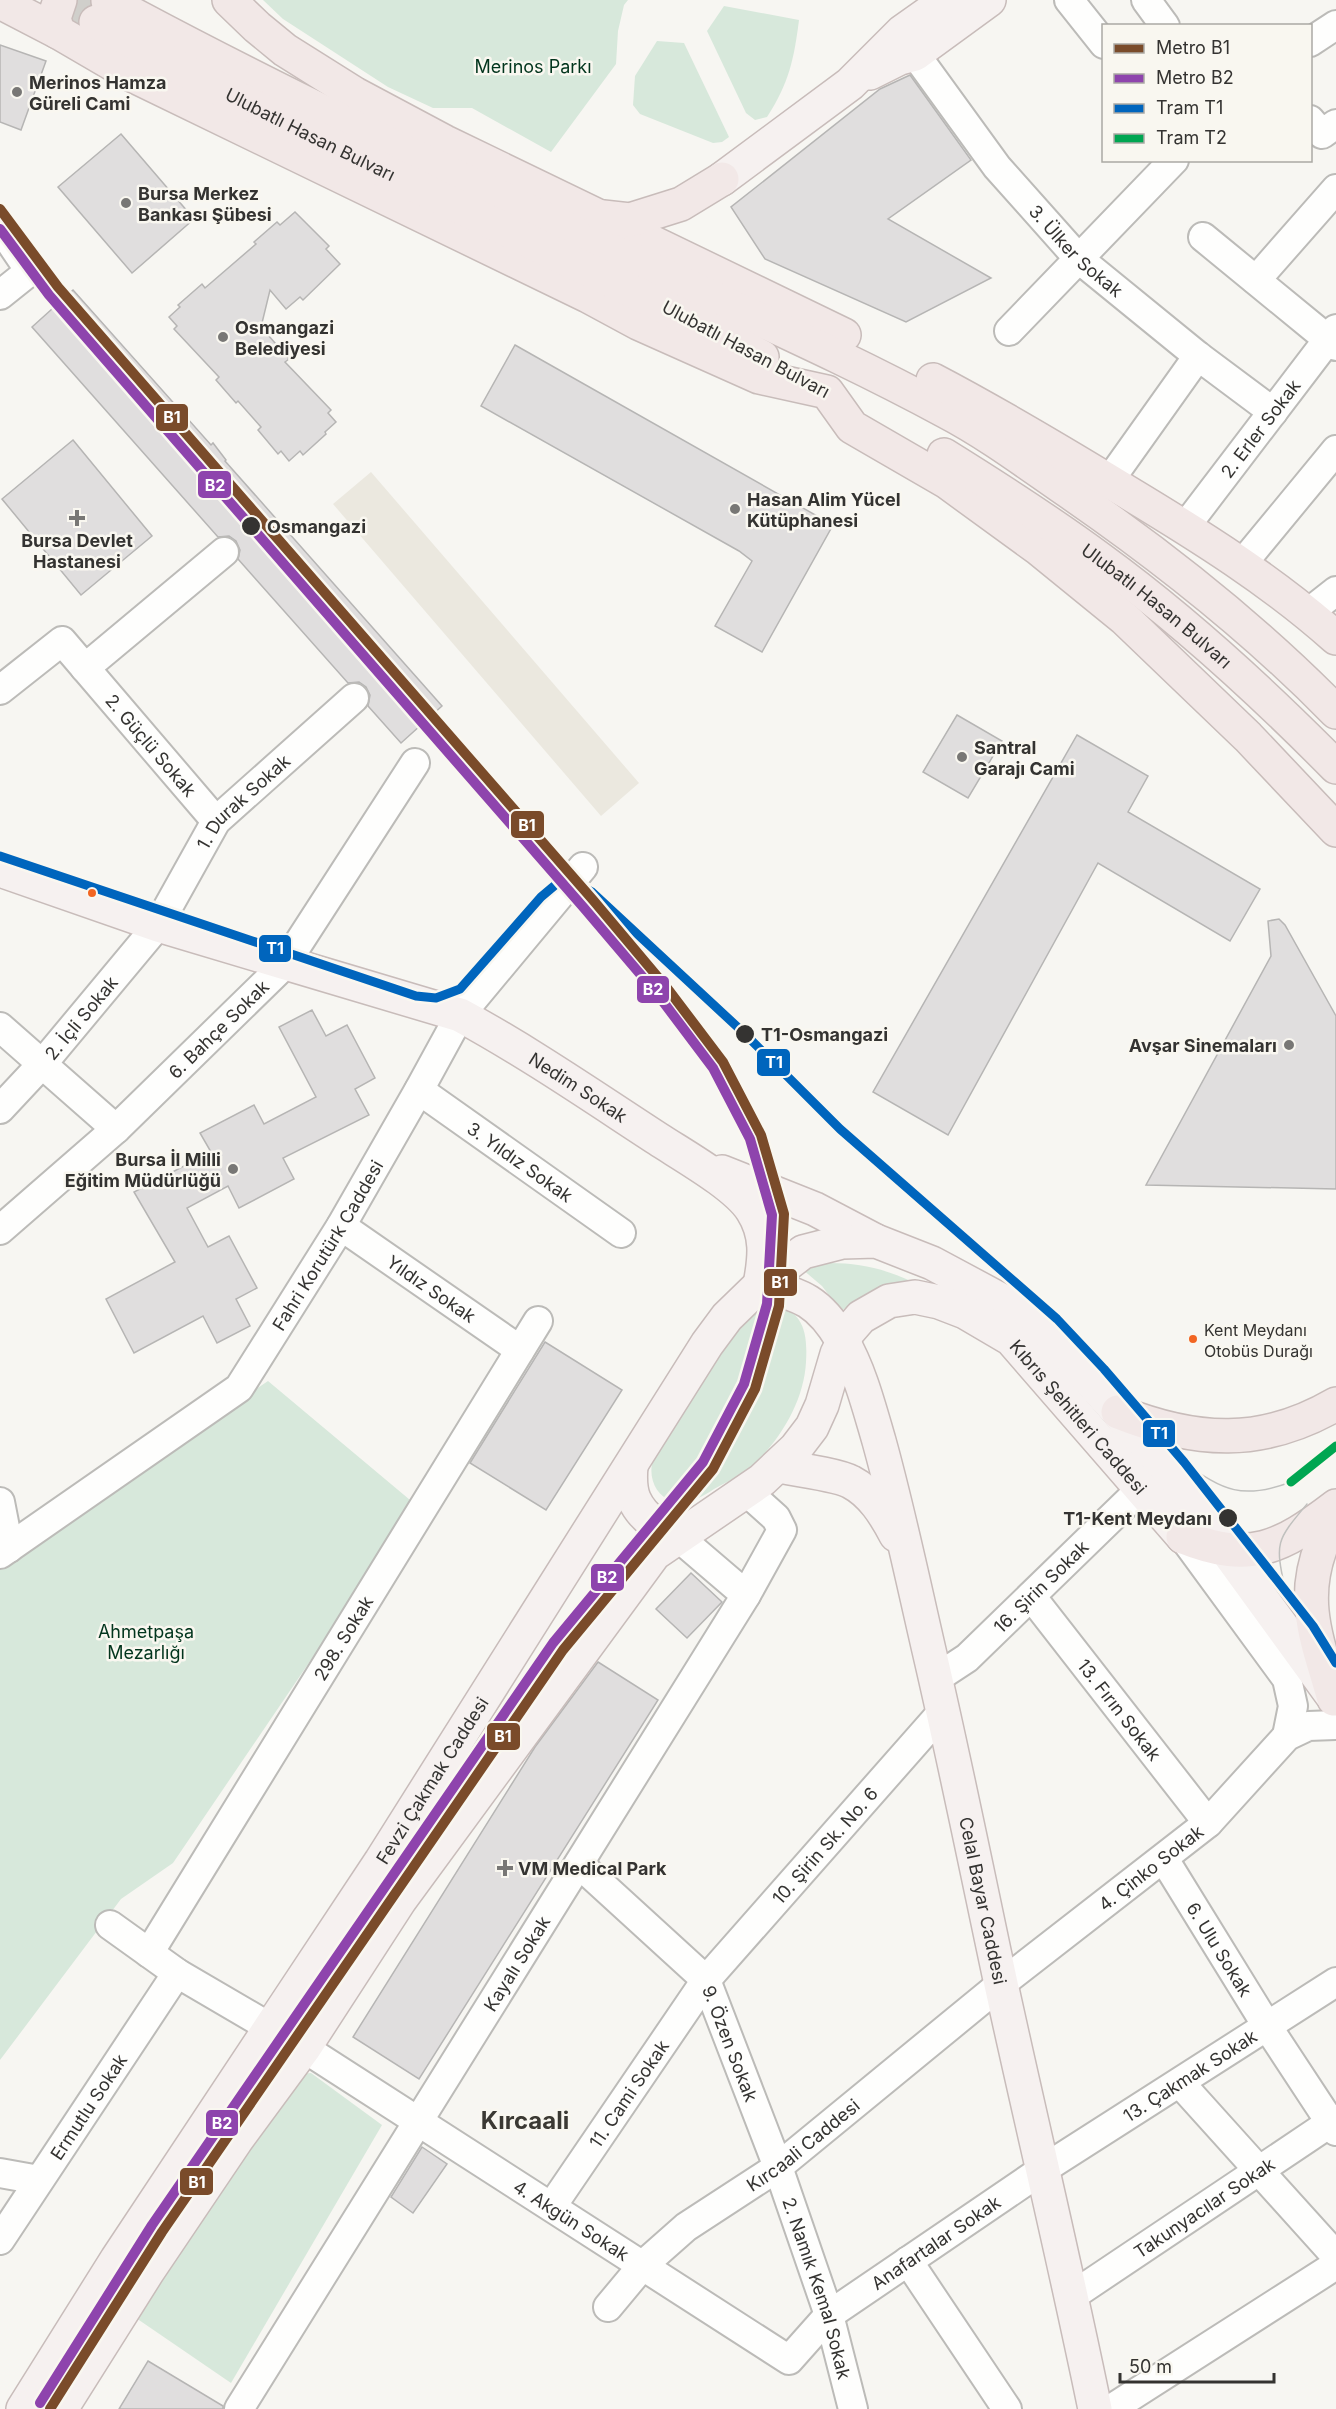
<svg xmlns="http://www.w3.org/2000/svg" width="1336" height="2409" font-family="Inter,sans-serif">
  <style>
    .built { fill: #ebe8df }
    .green { fill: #d7e8db }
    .building { fill: #e0dede; stroke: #b6b5b4; stroke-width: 1.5 }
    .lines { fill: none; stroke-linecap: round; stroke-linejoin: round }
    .highway-tunnel { stroke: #d0cfcb; stroke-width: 33; stroke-dasharray: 33 16; stroke-linecap: butt }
    .minor-casing { stroke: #bcbbb8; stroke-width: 32 }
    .major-casing { stroke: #c8bcba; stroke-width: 36 }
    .highway-casing { stroke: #c8bcba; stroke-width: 36 }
    .minor { stroke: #fefefd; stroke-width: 28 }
    .major { stroke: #f6f1f0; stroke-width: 33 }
    .highway { stroke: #f2e8e7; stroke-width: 33 }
    .tram { stroke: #c0c0be; stroke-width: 1.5 }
    .tram-1-casing { stroke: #f9f7f0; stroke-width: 14 }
    .tram-2-casing { stroke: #f9f7f0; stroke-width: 14 }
    .tram-1 { stroke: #0065bd; stroke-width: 9 }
    .tram-2 { stroke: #00a651; stroke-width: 9 }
    .metro-1-casing { stroke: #f9f7f0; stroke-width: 15 }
    .metro-2-casing { stroke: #f9f7f0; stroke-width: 15 }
    .metro-1 { stroke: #7a4b2a; stroke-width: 10 }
    .metro-2 { stroke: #8e44ad; stroke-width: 10 }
    .poi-dot { fill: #787775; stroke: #f9f7f0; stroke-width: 2 }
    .stop-dot { fill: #343331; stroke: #f9f7f0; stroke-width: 2 }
    .bus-dot { fill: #f26522; stroke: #f9f7f0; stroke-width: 2 }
    .labels { text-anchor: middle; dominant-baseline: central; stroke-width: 5; stroke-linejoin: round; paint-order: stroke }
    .bus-label { font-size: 16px; fill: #343331; stroke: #f9f7f0; text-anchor: start }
    .park-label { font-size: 18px; fill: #02351d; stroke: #f9f7f0 }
    .poi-label { font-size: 18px; font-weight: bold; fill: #343331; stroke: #f9f7f0; text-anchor: start }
    .street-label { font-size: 18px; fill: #343331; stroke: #f9f7f0 }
    .stop-label { font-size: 18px; font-weight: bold; fill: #343331; stroke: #f9f7f0; text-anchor: start }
    .district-label { font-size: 24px; font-weight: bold; fill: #3b3933; stroke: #f9f7f0 }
    .line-badge { stroke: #f9f7f0; stroke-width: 2 }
    .badge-label { font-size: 16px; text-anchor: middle; font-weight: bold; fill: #fff }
  </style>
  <rect width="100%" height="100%" fill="#f7f6f2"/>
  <!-- built -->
  <polygon class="built" points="371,472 639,783 601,816 333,504"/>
  <!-- green -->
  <g class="green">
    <polygon points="263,0 628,0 624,5 618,31 616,64 551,152 472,108 433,108 388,87 283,19"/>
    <path d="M 724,6 L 799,20 C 794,59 789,83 767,117 L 755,120 L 746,113 L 707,31 Z"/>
    <polygon points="657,41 684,43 729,137 722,142 713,143 640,114 633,105 635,76"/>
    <path d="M 830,1263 C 860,1263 885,1269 913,1282 C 875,1284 870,1291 841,1311 L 822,1286 L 802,1269 L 805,1266 Z"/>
    <path d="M 769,1299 C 802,1312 808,1328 806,1362 C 804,1403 777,1446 746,1471 C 736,1478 724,1483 714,1489 C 702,1497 687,1506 672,1501 C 657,1496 649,1480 652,1464 C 656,1442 685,1402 698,1381 C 704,1369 710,1355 719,1345 C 733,1328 752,1314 769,1299 Z"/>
    <polygon points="268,1381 416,1505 173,1863 121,1899 0,2060 0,1563"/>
    <polygon points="311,2073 382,2125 231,2383 136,2318 299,2074"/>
  </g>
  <!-- building -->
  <g class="building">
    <polygon points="0,45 46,61 21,130 0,122"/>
    <polygon points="910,75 971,160 888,219 991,278 906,322 765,259 731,207 880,89"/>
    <polygon points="121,134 194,219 132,273 58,187"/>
    <polygon points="295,212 329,246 326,249 340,264 303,300 300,297 286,309 270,290 261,327 289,359 285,362 331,410 328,413 336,422 325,432 326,434 303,455 300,451 289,461 281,451 278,454 258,430 261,427 238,401 236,403 216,380 219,377 174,329 177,326 169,317 180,307 178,305 202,284 205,288 256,244 254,242 277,222 280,225"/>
    <polygon points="73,290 211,445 213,443 226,460 225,461 442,706 401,743 368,706 370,695 366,687 359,682 348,683 238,559 240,550 236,541 229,536 218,537 32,327"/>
    <polygon points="515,345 833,525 762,652 715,626 752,561 739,551 481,406"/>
    <polygon points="73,440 152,536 81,595 2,499"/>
    <polygon points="957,715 1002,741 968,798 923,772"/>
    <polygon points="1077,735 1148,776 1128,812 1260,889 1230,941 1098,863 948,1135 873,1092"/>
    <polygon points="1279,919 1285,925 1336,1016 1336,1189 1146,1185 1271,956 1268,921"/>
    <polygon points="312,1010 326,1036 347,1025 375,1078 355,1089 369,1115 283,1158 294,1179 239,1208 228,1186 187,1208 208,1247 229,1236 257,1288 236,1299 250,1326 217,1343 203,1316 134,1353 106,1299 175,1262 134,1192 211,1152 200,1133 254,1105 264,1124 316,1097 279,1027"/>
    <polygon points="545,1342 622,1390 546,1510 470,1463"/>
    <polygon points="691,1573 722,1602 687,1638 656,1609"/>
    <polygon points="598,1662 658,1700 419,2079 353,2037 535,1747"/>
    <polygon points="422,2147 447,2164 413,2213 391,2197"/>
    <polygon points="148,2361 223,2406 223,2409 119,2409"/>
  </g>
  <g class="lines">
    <!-- highway-tunnel -->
    <polyline class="highway-tunnel" points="62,0 96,22"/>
    <!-- minor casing -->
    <g class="minor-casing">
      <g id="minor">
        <polyline points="1069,0 1104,44"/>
        <polyline points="1146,0 1165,26"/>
        <polyline points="1310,42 1336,25"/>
        <path id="s1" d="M 915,54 L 997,167 L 1079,259 L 1198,356 L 1273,412"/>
        <polyline points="1310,120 1322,134 1336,124"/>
        <polyline points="0,227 30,271 0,295"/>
        <polyline points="1203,237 1336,346"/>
        <polyline points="1256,280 1336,189"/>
        <polyline points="1009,331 1174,160"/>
        <polyline points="1109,481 1198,356"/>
        <path id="s2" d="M 1185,527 L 1336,329"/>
        <polyline points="1242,564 1336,450"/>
        <polyline points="1308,613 1336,591"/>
        <polyline points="85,668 224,552"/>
        <path id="s3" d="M 0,690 L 62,641 L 216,821"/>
        <polyline points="0,1027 116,1129"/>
        <path id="s4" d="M 419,1090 L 621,1233"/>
        <path id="s5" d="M 0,1109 L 43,1063 L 158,925 L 216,821 L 354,698"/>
        <path id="s6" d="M 341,1226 L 520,1350"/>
        <path id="s7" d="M 0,1230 L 116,1129 L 285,964 L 415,763"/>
        <polyline points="0,1502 9,1548"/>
        <polyline points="1183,1537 1287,1679 1293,1706 1287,1736"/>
        <path id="s8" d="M 0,1554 L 239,1388 L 341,1226 L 419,1090 L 460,1015 L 583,867"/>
        <polyline points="746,1595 782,1530 776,1518 746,1491"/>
        <path id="s9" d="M 1031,1596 L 1208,1823"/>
        <path id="s10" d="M 935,1679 L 967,1658 L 1141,1489"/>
        <path id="s11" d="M 1164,1859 L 1267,2026 L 1336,2131"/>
        <path id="s12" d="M 579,1864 L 706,1980 L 778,2167 L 829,2315 L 853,2409"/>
        <polyline points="110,1925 177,1973 271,2028"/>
        <path id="s13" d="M 149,1953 L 538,1321"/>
        <path id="s14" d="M 304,2048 L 789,2360 L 829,2315 L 1042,2170 L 1336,1982"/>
        <polyline points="1180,2083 1336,2256"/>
        <polyline points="0,2173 39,2180"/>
        <path id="s15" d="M 552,2206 L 706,1980 L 944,1710"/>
        <path id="s16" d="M 0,2240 L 177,1973"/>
        <polyline points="908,2261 1007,2409"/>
        <path id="s17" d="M 1072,2296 L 1336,2119"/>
        <path id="s18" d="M 608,2307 L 643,2265 L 686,2227 L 778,2167 L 1001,1984 L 1208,1823 L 1287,1736 L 1308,1726 L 1336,1725"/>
        <path id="s19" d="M 239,2409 L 746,1595 L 677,1536"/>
        <polyline points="1111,2409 1336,2265"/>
      </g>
    </g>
    <!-- major casing -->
    <g class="major-casing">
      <g id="major">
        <polyline points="870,73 900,58 915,54 989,0"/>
        <polyline points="722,179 850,84 902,32 947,0"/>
        <path id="s20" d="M 0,870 L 158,925 L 460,1015 C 528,1052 592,1096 658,1139 C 684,1156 736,1185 752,1210 C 768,1235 765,1258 760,1285"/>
        <polyline points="722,1172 815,1209 874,1240"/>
        <path id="s21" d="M 760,1285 C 801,1294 820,1302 842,1340 C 860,1371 869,1407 879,1441 C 899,1513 914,1586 931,1659 C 956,1767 978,1876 1001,1984 C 1032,2126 1066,2267 1095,2409"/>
        <path d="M 631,1466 C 630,1477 630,1489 634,1499 C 642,1517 664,1535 684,1532"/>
        <path d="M 778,1466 C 795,1469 839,1475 851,1482 C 872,1493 885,1514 896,1535"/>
        <path id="s22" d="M 23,2409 L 117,2259 L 381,1861 L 707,1344 L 727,1317 L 760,1285 L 803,1252 L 842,1242 L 876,1241 L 932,1263 L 1012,1306 L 1082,1372 L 1118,1412 L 1227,1551 L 1331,1694"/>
        <path id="s23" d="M 61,2409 L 148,2271 L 237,2139 L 304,2048 L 400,1900 L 654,1554 L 762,1480 L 796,1448 L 812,1427 L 822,1405 L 837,1354 L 848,1332 L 861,1317 L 889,1301 L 915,1297 L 939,1302 L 965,1312 L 1011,1339 L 1183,1537"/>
      </g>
    </g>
    <!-- highway casing -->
    <g class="highway-casing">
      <g id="highway">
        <polyline points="60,0 54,18 58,32 130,74 588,296 638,323 759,377 827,392 852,427 947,482 1039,549 1125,619 1248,737 1336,830"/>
        <polyline points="229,0 257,27 285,50 355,94 445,142 844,335"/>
        <path d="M 108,1 C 276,92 449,173 622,255 C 730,307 840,354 945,411 C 987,433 1026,462 1065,489 C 1161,555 1254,628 1336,712"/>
        <polyline points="2,3 58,32"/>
        <path id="s24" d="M 96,22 L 206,82 L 309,134 L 714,331 L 762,357"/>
        <polyline points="603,217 630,220 681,204 722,179"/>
        <path d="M 933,380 C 1000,415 1063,453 1127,492 C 1200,536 1272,581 1336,638"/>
        <path id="s25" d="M 944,455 C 997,488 1050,522 1100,559 C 1185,621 1262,692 1336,767"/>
        <path d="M 1118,1412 C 1196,1443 1262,1447 1336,1404"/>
        <path d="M 1183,1537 C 1250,1564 1281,1548 1336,1506"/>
        <path d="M 1334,1699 C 1318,1642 1299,1602 1322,1544 C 1326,1534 1330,1524 1336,1515"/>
      </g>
    </g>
    <!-- minor -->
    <use href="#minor" class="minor"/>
    <!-- major -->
    <use href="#major" class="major"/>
    <!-- highway -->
    <use href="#highway" class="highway"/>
    <!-- tram -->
    <g class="tram">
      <path d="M 1184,1462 C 1223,1491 1243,1500 1291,1482"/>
      <path d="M 1285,1589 C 1275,1542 1276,1541 1307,1504"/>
    </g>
    <!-- tram-1 casing -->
    <g class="tram-1-casing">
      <polyline id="tram-1" points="0,856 416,996 436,998 460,989 541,897 560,881 571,881 592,892 745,1034 840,1129 1057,1319 1104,1369 1184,1462 1313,1626 1336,1663"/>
    </g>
    <!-- tram-2 casing -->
    <g class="tram-2-casing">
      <polyline id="tram-2" points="1291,1482 1336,1446"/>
    </g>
    <!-- tram-1 -->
    <use href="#tram-1" class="tram-1"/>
    <!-- tram-2 -->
    <use href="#tram-2" class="tram-2"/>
    <!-- metro-1 casing -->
    <g class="metro-1-casing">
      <polyline id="metro-1" points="0,209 58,287 593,900 667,988 723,1062 761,1135 784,1214 779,1306 755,1389 713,1469 563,1650 162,2232 50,2409"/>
    </g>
    <!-- metro-2 casing -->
    <g class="metro-2-casing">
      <polyline id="metro-2" points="0,229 49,295 584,908 658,995 713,1068 750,1139 772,1215 767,1304 744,1384 703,1462 553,1643 152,2225 40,2403"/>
    </g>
    <!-- metro-1 -->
    <use href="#metro-1" class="metro-1"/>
    <!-- metro-2 -->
    <use href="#metro-2" class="metro-2"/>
  </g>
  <!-- markers -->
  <g class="poi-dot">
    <circle cx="17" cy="92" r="6"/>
    <circle cx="126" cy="203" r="6"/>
    <circle cx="223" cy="337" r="6"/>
    <circle cx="735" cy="509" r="6"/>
    <path d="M74 509h6v6h6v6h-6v6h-6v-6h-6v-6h6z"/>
    <circle cx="962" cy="757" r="6"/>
    <circle cx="1289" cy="1045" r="6"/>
    <circle cx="233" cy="1169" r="6"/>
    <path d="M502 1859h6v6h6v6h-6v6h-6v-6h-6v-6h6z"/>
  </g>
  <g class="stop-dot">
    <circle cx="251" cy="526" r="10"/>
    <circle cx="745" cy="1034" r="10"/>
    <circle cx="1228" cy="1518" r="10"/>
  </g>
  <g class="bus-dot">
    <circle cx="92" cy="893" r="5"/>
    <circle cx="1193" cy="1339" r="5"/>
  </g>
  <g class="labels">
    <!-- bus labels -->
    <g class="bus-label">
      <text x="1204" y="1330">Kent Meydanı<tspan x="1204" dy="21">Otobüs Durağı</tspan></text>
    </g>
    <!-- park labels -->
    <g class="park-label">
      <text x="533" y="66">Merinos Parkı</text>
      <text x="146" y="1631">Ahmetpaşa<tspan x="146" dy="21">Mezarlığı</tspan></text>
    </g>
    <!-- poi labels -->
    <g class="poi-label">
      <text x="29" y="82">Merinos Hamza<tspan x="29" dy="21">Güreli Cami</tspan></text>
      <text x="138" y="193">Bursa Merkez<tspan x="138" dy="21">Bankası Şübesi</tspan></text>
      <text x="235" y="327">Osmangazi<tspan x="235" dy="21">Belediyesi</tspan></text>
      <text x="747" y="499">Hasan Alim Yücel<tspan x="747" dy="21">Kütüphanesi</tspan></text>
      <text x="77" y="540" text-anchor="middle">Bursa Devlet<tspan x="77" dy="21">Hastanesi</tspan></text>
      <text x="974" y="747">Santral<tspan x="974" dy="21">Garajı Cami</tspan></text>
      <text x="1277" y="1045" text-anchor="end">Avşar Sinemaları</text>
      <text x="221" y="1159" text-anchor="end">Bursa İl Milli<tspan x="221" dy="21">Eğitim Müdürlüğü</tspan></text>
      <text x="518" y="1868">VM Medical Park</text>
    </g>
    <!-- street labels -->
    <g class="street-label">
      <text stroke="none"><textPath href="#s24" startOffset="242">Ulubatlı Hasan Bulvarı</textPath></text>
      <text stroke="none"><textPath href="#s1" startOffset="255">3. Ülker Sokak</textPath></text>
      <text transform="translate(746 349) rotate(28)">Ulubatlı Hasan Bulvarı</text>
      <text stroke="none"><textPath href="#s2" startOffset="124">2. Erler Sokak</textPath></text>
      <text stroke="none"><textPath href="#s25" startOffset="261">Ulubatlı Hasan Bulvarı</textPath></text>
      <text stroke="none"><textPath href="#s3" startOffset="216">2. Güçlü Sokak</textPath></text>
      <text stroke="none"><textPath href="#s5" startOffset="394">1. Durak Sokak</textPath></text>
      <text stroke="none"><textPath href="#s5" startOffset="122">2. İçli Sokak</textPath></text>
      <text stroke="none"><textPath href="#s7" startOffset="297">6. Bahçe Sokak</textPath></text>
      <text stroke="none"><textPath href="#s20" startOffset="621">Nedim Sokak</textPath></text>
      <text stroke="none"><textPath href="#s4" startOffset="124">3. Yıldız Sokak</textPath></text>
      <text stroke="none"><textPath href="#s8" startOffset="459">Fahri Korutürk Caddesi</textPath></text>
      <text stroke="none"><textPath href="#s6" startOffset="110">Yıldız Sokak</textPath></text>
      <text stroke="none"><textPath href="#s23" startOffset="1634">Kıbrıs Şehitleri Caddesi</textPath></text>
      <text stroke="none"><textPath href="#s10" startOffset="141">16. Şirin Sokak</textPath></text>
      <text stroke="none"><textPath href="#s13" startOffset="370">298. Sokak</textPath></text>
      <text stroke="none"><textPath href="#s9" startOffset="144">13. Fırın Sokak</textPath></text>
      <text stroke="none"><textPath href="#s22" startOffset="750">Fevzi Çakmak Caddesi</textPath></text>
      <text stroke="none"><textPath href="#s15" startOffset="453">10. Şirin Sk. No. 6</textPath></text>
      <text stroke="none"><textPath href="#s18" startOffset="700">4. Çinko Sokak</textPath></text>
      <text stroke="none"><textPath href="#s21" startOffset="682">Celal Bayar Caddesi</textPath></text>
      <text stroke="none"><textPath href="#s11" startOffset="106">6. Ulu Sokak</textPath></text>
      <text stroke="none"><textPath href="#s19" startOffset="525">Kayalı Sokak</textPath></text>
      <text stroke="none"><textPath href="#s12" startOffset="240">9. Özen Sokak</textPath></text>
      <text stroke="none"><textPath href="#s14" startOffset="1070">13. Çakmak Sokak</textPath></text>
      <text stroke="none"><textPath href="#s15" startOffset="136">11. Cami Sokak</textPath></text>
      <text stroke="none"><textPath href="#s16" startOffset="160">Ermutlu Sokak</textPath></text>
      <text stroke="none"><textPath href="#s18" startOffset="255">Kırcaali Caddesi</textPath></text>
      <text stroke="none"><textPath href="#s17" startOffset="159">Takunyacılar Sokak</textPath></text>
      <text stroke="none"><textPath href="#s14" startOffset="318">4. Akgün Sokak</textPath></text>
      <text stroke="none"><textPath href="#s14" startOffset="766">Anafartalar Sokak</textPath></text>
      <text stroke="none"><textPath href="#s12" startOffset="500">2. Namık Kemal Sokak</textPath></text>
    </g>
    <!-- stop labels -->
    <g class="stop-label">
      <text x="267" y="526">Osmangazi</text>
      <text x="761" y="1034">T1-Osmangazi</text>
      <text x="1212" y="1518" text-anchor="end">T1-Kent Meydanı</text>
    </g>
    <!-- district labels -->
    <g class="district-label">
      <text x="525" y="2120">Kırcaali</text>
    </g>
  </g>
  <g class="line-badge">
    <rect x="155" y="403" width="34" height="29" rx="6" fill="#7a4b2a"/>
    <rect x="197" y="470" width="35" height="29" rx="6" fill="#8e44ad"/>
    <rect x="510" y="810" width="35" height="29" rx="6" fill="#7a4b2a"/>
    <rect x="258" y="934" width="34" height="29" rx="6" fill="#0065bd"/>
    <rect x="636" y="975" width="34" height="29" rx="6" fill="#8e44ad"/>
    <rect x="756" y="1048" width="35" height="29" rx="6" fill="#0065bd"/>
    <rect x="763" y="1268" width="35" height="29" rx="6" fill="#7a4b2a"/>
    <rect x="1142" y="1419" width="34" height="29" rx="6" fill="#0065bd"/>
    <rect x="590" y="1563" width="35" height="29" rx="6" fill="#8e44ad"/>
    <rect x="486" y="1722" width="35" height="29" rx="6" fill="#7a4b2a"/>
    <rect x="205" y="2109" width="34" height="28" rx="6" fill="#8e44ad"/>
    <rect x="179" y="2167" width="35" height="29" rx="6" fill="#7a4b2a"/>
  </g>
  <g class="badge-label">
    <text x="172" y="423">B1</text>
    <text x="215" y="491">B2</text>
    <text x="527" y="831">B1</text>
    <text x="275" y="954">T1</text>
    <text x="653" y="995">B2</text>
    <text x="774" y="1068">T1</text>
    <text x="780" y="1288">B1</text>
    <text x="1159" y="1439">T1</text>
    <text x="607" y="1583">B2</text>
    <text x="503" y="1742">B1</text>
    <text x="222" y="2129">B2</text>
    <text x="197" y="2188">B1</text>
  </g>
  <!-- legend -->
  <rect x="1102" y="24" width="210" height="138" fill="#f9f7f0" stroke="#aaa9a4" stroke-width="1.5"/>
  <rect x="1114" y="44" width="30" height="9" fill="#7a4b2a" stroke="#aaa9a4" stroke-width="1.5"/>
  <text x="1156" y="54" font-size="18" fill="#343331">Metro B1</text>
  <rect x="1114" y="74" width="30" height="9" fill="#8e44ad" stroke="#aaa9a4" stroke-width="1.5"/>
  <text x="1156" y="84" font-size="18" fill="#343331">Metro B2</text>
  <rect x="1114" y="104" width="30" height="9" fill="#0065bd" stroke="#aaa9a4" stroke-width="1.5"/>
  <text x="1156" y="114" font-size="18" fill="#343331">Tram T1</text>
  <rect x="1114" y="134" width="30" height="9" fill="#00a651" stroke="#aaa9a4" stroke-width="1.5"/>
  <text x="1156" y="144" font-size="18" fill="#343331">Tram T2</text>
  <!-- scale -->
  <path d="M1120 2373v9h154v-9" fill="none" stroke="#343331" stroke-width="3"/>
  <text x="1129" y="2373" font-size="18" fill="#343331" stroke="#f9f7f0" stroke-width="4.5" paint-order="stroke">50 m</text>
</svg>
